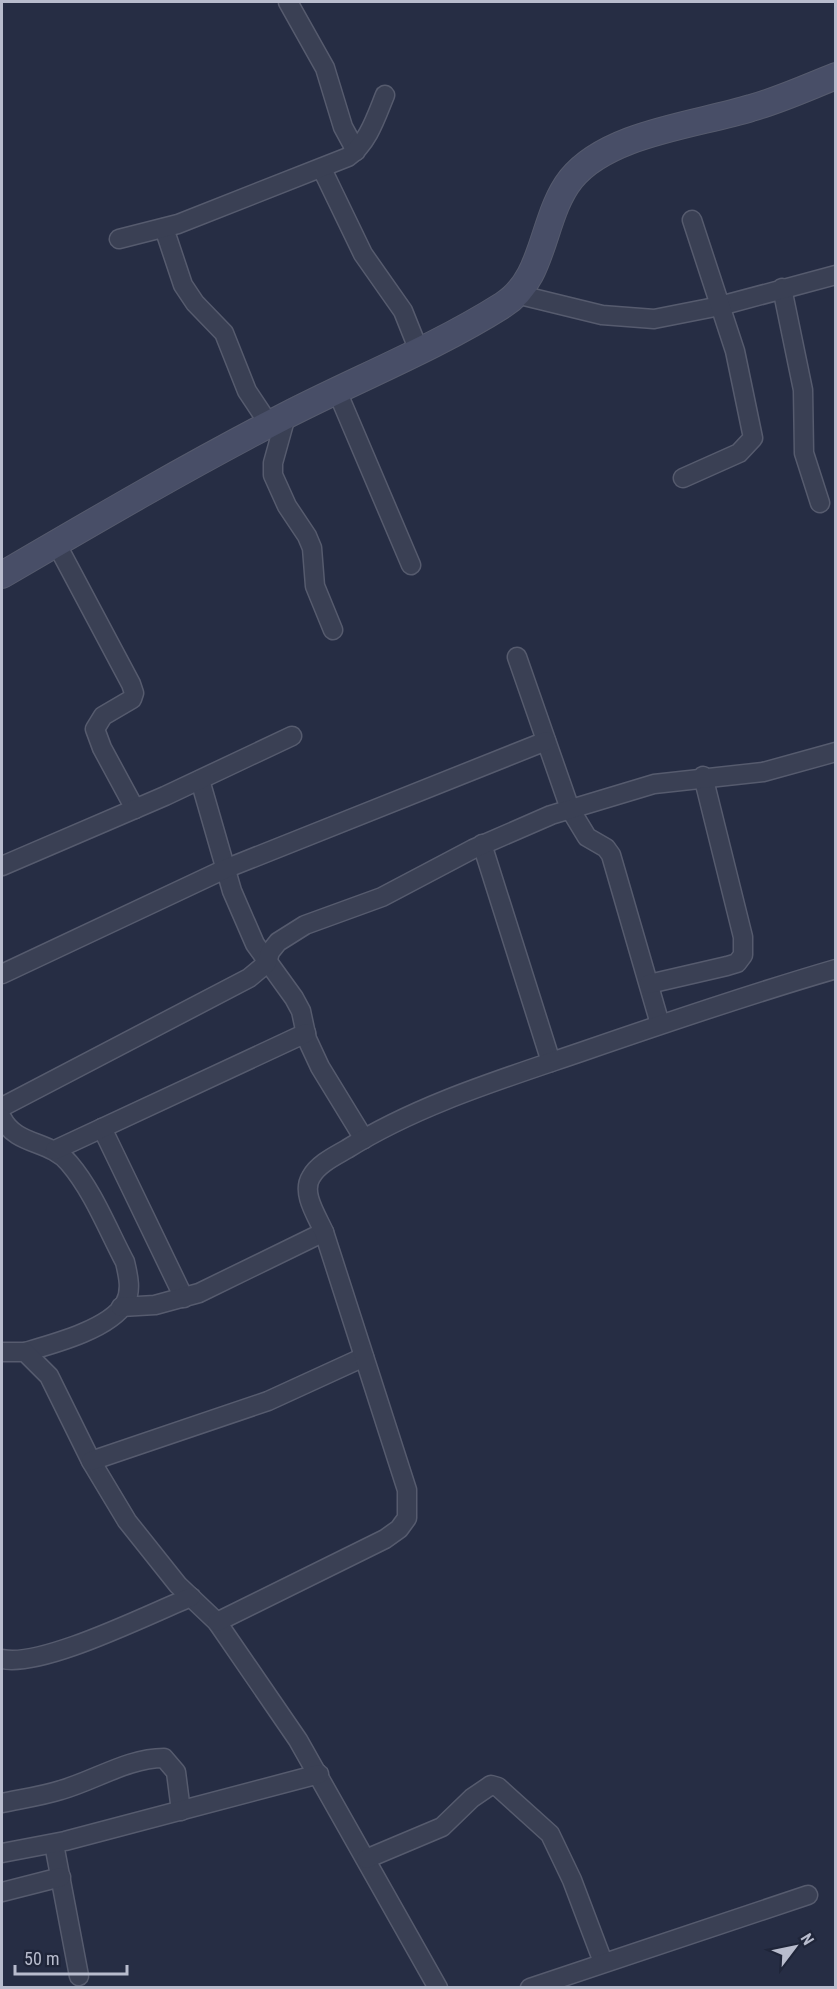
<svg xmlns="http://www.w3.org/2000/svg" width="837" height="1989" font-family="'Roboto Condensed',sans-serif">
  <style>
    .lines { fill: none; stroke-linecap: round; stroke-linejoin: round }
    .minor-casing { stroke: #565b6e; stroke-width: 21 }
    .secondary-casing { stroke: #565b6e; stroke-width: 28 }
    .minor { stroke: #3a4054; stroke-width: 18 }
    .secondary { stroke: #484e67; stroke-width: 26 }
  </style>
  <rect width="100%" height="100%" fill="#262d44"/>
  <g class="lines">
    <!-- minor casing -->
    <g class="minor-casing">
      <g id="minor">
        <polyline points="288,2 325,68 343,127 356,151"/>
        <polyline points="322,169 363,254 403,311 419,351"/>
        <polyline points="164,228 183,285 195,303 224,333 247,391 269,424"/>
        <path d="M 119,239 L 178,224 L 348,157 C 368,143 376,117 385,95"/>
        <polyline points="782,288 803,390 804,453 820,503"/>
        <polyline points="516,294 602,315 654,319 720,306 836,275"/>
        <polyline points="337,391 411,565"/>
        <polyline points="286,416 273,463 273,475 287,506 307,536 312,548 315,586 333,630"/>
        <polyline points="683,478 739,453 753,438 735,351 692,220"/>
        <polyline points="56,543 131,684 134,693 132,699 103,716 95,729 102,748 135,809"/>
        <polyline points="517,657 570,809 587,837 606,848 611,855 660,1024"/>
        <polyline points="200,780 232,891 255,944 294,998 301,1011 307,1039 320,1067 364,1139"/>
        <polyline points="482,844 551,1062"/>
        <polyline points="2,866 165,796 292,736"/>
        <polyline points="2,974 225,869 546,741"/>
        <polyline points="649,984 727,966 737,963 743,955 743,937 703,776"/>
        <polyline points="2,1107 249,978 267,963 270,952 278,942 305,925 382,897 473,849 551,815 654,784 763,772 836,752"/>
        <path d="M 2,1118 C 16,1146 50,1140 69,1163 C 93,1191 108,1230 125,1262 C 128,1275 132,1290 125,1303 C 110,1329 53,1344 25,1352"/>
        <polyline points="102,1128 184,1298"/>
        <polyline points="55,1150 306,1033"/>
        <polyline points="121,1307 155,1305 199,1293 324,1232"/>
        <polyline points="2,1352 25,1352 49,1376 91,1461 127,1521 178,1585 217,1622 298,1740 438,1988"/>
        <polyline points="91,1461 268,1401 364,1357"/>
        <path d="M 217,1622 L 385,1539 L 399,1529 L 407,1518 L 407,1490 L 324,1232 C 317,1216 301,1193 311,1177 C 318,1164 335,1156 347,1149 C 417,1105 502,1079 581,1052 C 665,1023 750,994 836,969"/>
        <path d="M 2,1659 C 42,1668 149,1614 191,1597"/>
        <path d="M 2,1803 C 21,1799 42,1796 61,1790 C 96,1780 128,1758 164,1758 L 176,1772 L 181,1811"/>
        <polyline points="54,1844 79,1976"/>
        <polyline points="2,1853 65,1841 319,1774"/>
        <polyline points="366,1859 442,1827 472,1798 491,1785 498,1787 550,1834 572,1880 603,1962"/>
        <polyline points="2,1892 61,1877"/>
        <polyline points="530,1988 808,1895"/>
      </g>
    </g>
    <!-- secondary casing -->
    <g class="secondary-casing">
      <path id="secondary" d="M 2,575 C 96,520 190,465 287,415 C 359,378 435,348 503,305 C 546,278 541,217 571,179 C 608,133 696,125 751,108 C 780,100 808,87 836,76"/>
    </g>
    <!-- minor -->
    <use href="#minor" class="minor"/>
    <!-- secondary -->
    <use href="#secondary" class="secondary"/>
  </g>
  <!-- border -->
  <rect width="837" height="1989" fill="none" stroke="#b8bccd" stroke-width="6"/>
  <!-- north arrow -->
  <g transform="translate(795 1947) rotate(58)" stroke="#1f2539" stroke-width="4.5" paint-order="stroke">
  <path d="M0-4.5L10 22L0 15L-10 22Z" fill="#b8bccd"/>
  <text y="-9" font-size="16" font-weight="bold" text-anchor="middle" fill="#b8bccd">N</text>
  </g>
  <!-- scale -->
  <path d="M15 1965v9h112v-9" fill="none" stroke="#b8bccd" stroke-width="3"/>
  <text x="24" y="1965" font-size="18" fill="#b8bccd" stroke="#1f2539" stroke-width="4.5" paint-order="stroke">50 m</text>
</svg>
